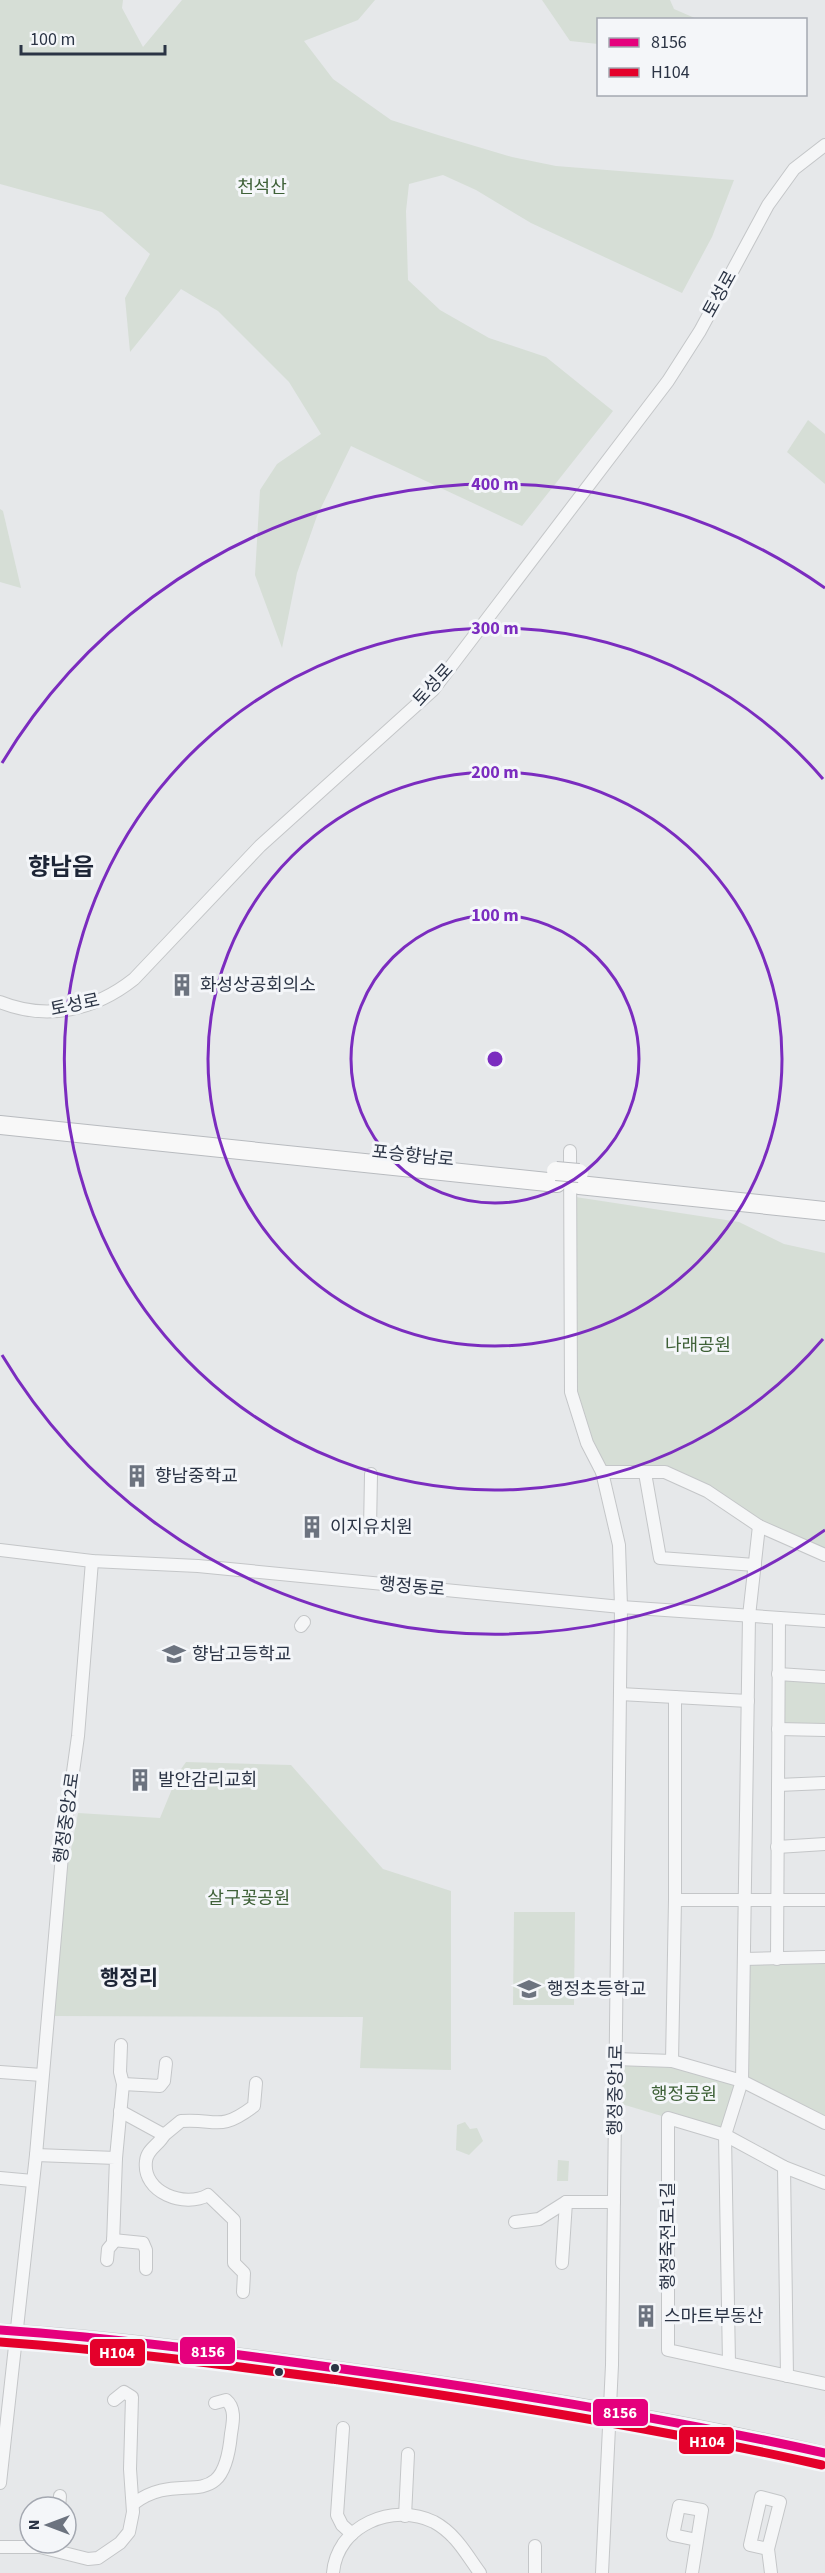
<svg xmlns="http://www.w3.org/2000/svg" width="825" height="2573" font-family="'Source Sans 3','Noto Sans KR',sans-serif">
  <style>
    .green { fill: #d6ded6 }
    .lines { fill: none; stroke-linecap: round; stroke-linejoin: round }
    .minor-casing { stroke: #c4c6c8; stroke-width: 14 }
    .highway-casing { stroke: #b8bbbf; stroke-width: 20 }
    .minor { stroke: #f5f6f7; stroke-width: 12 }
    .highway { stroke: #f8f8f8; stroke-width: 18 }
    .highway-bridge-casing { stroke: #b8bbbf; stroke-width: 20; stroke-linecap: butt }
    .highway-bridge { stroke: #f8f8f8; stroke-width: 18 }
    .bus-1-casing { stroke: #f4f6f9; stroke-width: 14 }
    .bus-2-casing { stroke: #f4f6f9; stroke-width: 14 }
    .bus-1 { stroke: #e5007d; stroke-width: 9 }
    .bus-2 { stroke: #e4002b; stroke-width: 9 }
    .ring { fill: none; stroke: #7b2cbf; stroke-width: 3 }
    .bus-dot { fill: #2b3445; stroke: #f4f6f9; stroke-width: 2 }
    .labels { text-anchor: middle; dominant-baseline: central; stroke-width: 6; stroke-linejoin: round; paint-order: stroke }
    .park-label { font-size: 18px; fill: #3f6138; stroke: #f4f6f9 }
    .street-label { font-size: 18px; fill: #2b3445; stroke: #f4f6f9 }
    .poi-label { font-size: 18px; fill: #2b3445; stroke: #f4f6f9; text-anchor: start }
    .quarter-label { font-size: 21px; font-weight: bold; fill: #1d2536; stroke: #f4f6f9 }
    .district-label { font-size: 24px; font-weight: bold; fill: #1d2536; stroke: #f4f6f9 }
    .centre { fill: #7b2cbf; stroke: #f4f6f9; stroke-width: 3 }
    .ring-label { font-size: 18px; text-anchor: middle; font-weight: bold; fill: #7b2cbf; stroke: #f4f6f9; stroke-width: 6; stroke-linejoin: round; paint-order: stroke }
    .line-badge { stroke: #f4f6f9; stroke-width: 2 }
    .badge-label { font-size: 16px; text-anchor: middle; font-weight: bold; fill: #fff }
  </style>
  <rect width="100%" height="100%" fill="#e6e8ea"/>
  <!-- green -->
  <g class="green">
    <polygon points="0,0 123,0 122,8 143,47 182,0 375,0 358,20 304,41 333,79 391,120 438,135 512,157 556,166 734,180 712,237 682,293 531,223 476,190 443,175 409,184 406,211 408,280 440,310 489,338 546,357 613,411 522,526 351,446 317,516 297,573 282,648 255,575 260,490 277,464 321,434 289,382 218,311 181,289 130,352 125,298 150,254 102,212 0,184"/>
    <polygon points="542,0 670,0 674,9 697,19 598,20 598,44 570,41"/>
    <polygon points="808,420 825,434 825,484 787,452"/>
    <polygon points="0,509 3,511 21,588 0,582"/>
    <polygon points="569,1196 739,1222 784,1244 825,1253 825,1555 759,1526 686,1480 602,1472 578,1415"/>
    <polygon points="778,1674 825,1677 825,1730 778,1729"/>
    <polygon points="186,1762 291,1765 383,1869 451,1891 451,2070 360,2068 363,2017 48,2016 53,1943 78,1813 160,1818 179,1772"/>
    <polygon points="514,1912 575,1912 574,2005 513,2005"/>
    <polygon points="825,1957 825,2123 743,2081 725,2135 615,2102 616,2059 672,2061 742,2081 744,1959"/>
    <polygon points="465,2122 470,2129 477,2128 483,2141 469,2155 456,2150 457,2125"/>
    <polygon points="558,2160 569,2161 568,2181 557,2181"/>
  </g>
  <g class="lines">
    <!-- minor casing -->
    <g class="minor-casing">
      <g id="minor">
        <path d="M 0,1002 C 47,1021 95,1010 134,979 L 260,846 L 433,690 L 668,381 L 700,331 L 768,205 L 794,169 L 825,145"/>
        <polyline points="570,1151 571,1392 587,1443 602,1472 619,1545 621,1607 612,2365 602,2573"/>
        <polyline points="602,1472 665,1472 707,1491 759,1526 825,1555"/>
        <polyline points="645,1473 660,1558 755,1565"/>
        <polyline points="370,1530 371,1474"/>
        <polyline points="0,1550 92,1561 198,1566 621,1607 825,1621"/>
        <polyline points="301,1626 304,1622"/>
        <polyline points="778,1674 825,1677"/>
        <polyline points="620,1694 748,1701"/>
        <polyline points="778,1729 825,1730"/>
        <polyline points="778,1785 825,1783"/>
        <polyline points="777,1847 825,1844"/>
        <polyline points="675,1900 675,1697"/>
        <polyline points="744,1959 825,1957"/>
        <polyline points="777,1959 779,1618"/>
        <polyline points="616,2059 672,2061 742,2081 825,2123"/>
        <polyline points="672,2061 675,1900 825,1900"/>
        <polyline points="0,2072 42,2075"/>
        <polyline points="123,2084 160,2086 164,2081 166,2063"/>
        <path d="M 120,2111 L 164,2135 L 181,2121 C 217,2118 218,2133 254,2106 L 256,2083"/>
        <path d="M 164,2135 C 159,2145 147,2149 146,2161 C 142,2193 185,2208 208,2195 L 234,2220 L 234,2263 L 244,2273 L 243,2292"/>
        <polyline points="36,2155 116,2158 113,2243 108,2249 107,2260"/>
        <polyline points="116,2158 123,2084 120,2072 121,2045"/>
        <polyline points="784,2167 787,2376"/>
        <polyline points="0,2178 33,2181"/>
        <polyline points="825,2183 784,2167 725,2135 668,2118 668,2350 825,2384"/>
        <polyline points="515,2222 539,2219 566,2202 614,2202"/>
        <polyline points="113,2240 143,2243 146,2250 146,2269"/>
        <polyline points="562,2263 566,2202"/>
        <path d="M 0,2330 C 113,2337 225,2352 338,2368 C 501,2390 664,2416 825,2453"/>
        <polyline points="729,2363 725,2135 742,2081 749,1616 759,1526"/>
        <polyline points="343,2428 337,2515 342,2525 352,2534"/>
        <polyline points="0,2483 36,2155 63,1844 78,1736 92,1561"/>
        <path d="M 133,2504 C 182,2466 223,2520 231,2434 C 233,2422 236,2408 226,2400 L 215,2403"/>
        <polyline points="59,2507 60,2496"/>
        <polyline points="405,2516 408,2454"/>
        <polyline points="0,2547 40,2547 88,2559 98,2558 120,2543 129,2532 133,2512 130,2469 132,2397 124,2392 114,2400"/>
        <polyline points="768,2549 750,2545 761,2497 780,2502 768,2549 771,2573"/>
        <path d="M 333,2573 C 337,2525 393,2502 434,2522 C 456,2534 466,2554 480,2573"/>
        <polyline points="535,2573 535,2546"/>
        <polyline points="692,2573 702,2510 679,2506 673,2535 697,2540"/>
      </g>
    </g>
    <!-- highway casing -->
    <g class="highway-casing">
      <g id="highway">
        <polyline points="0,1125 557,1183"/>
        <polyline points="579,1185 825,1211"/>
      </g>
    </g>
    <!-- minor -->
    <use href="#minor" class="minor"/>
    <!-- highway -->
    <use href="#highway" class="highway"/>
    <!-- highway-bridge casing -->
    <g class="highway-bridge-casing">
      <polyline id="highway-bridge" points="556,1171 579,1173"/>
    </g>
    <!-- highway-bridge -->
    <use href="#highway-bridge" class="highway-bridge"/>
    <!-- bus-1 casing -->
    <g class="bus-1-casing">
      <path id="bus-1" d="M 0,2330 C 115,2338 229,2353 343,2369 C 504,2391 665,2418 825,2453"/>
    </g>
    <!-- bus-2 casing -->
    <g class="bus-2-casing">
      <path id="bus-2" d="M 0,2342 C 114,2350 226,2365 339,2380 C 501,2403 662,2429 822,2465"/>
    </g>
    <!-- bus-1 -->
    <use href="#bus-1" class="bus-1"/>
    <!-- bus-2 -->
    <use href="#bus-2" class="bus-2"/>
  </g>
  <!-- distance rings -->
  <g class="ring">
    <circle cx="495" cy="1059" r="144"/>
    <circle cx="495" cy="1059" r="287"/>
    <path d="M823 1339A431 431 0 1 1 823 779"/>
    <path d="M825 1530A575 575 0 0 1 2 1355M2 763A575 575 0 0 1 825 588"/>
  </g>
  <!-- icons -->
  <defs>
    <g id="building-bare" transform="scale(1.8)"><path d="M-4-6H4V6H1V3H-1V6H-4ZM-2.5-4.3h1.7v1.8h-1.7ZM.8-4.3h1.7v1.8H.8ZM-2.5-1h1.7V.8h-1.7ZM.8-1h1.7V.8H.8Z" fill="#6c737f" stroke="#f4f6f9" stroke-width="2.5" paint-order="stroke"/></g>
    <g id="school-bare" transform="scale(1.8)"><path d="M0-5L7-2L0 1L-7-2ZM-4 1L0 2.5L4 1V4Q0 6-4 4Z" fill="#6c737f" stroke="#f4f6f9" stroke-width="2.5" paint-order="stroke"/></g>
  </defs>
  <g fill-rule="evenodd">
    <use href="#building-bare" x="182" y="985"/>
    <use href="#building-bare" x="137" y="1476"/>
    <use href="#building-bare" x="312" y="1527"/>
    <use href="#school-bare" x="174" y="1654"/>
    <use href="#building-bare" x="140" y="1780"/>
    <use href="#school-bare" x="529" y="1989"/>
    <use href="#building-bare" x="646" y="2316"/>
  </g>
  <!-- markers -->
  <g class="bus-dot">
    <circle cx="335" cy="2368" r="5"/>
    <circle cx="279" cy="2372" r="5"/>
  </g>
  <g class="labels">
    <!-- park labels -->
    <g class="park-label">
      <text x="262" y="187">천석산</text>
      <text x="698" y="1345">나래공원</text>
      <text x="249" y="1898">살구꽃공원</text>
      <text x="684" y="2094">행정공원</text>
    </g>
    <!-- street labels -->
    <g class="street-label">
      <text transform="translate(720 294) rotate(-61)">토성로</text>
      <text transform="translate(433 685) rotate(-48)">토성로</text>
      <text transform="translate(75 1005) rotate(-12)">토성로</text>
      <text transform="translate(413 1156) rotate(6)">포승향남로</text>
      <text transform="translate(412 1587) rotate(5)">행정동로</text>
      <text transform="translate(67 1818) rotate(-82)">행정중앙2로</text>
      <text transform="translate(616 2090) rotate(-89)">행정중앙1로</text>
      <text transform="translate(668 2236) rotate(-90)">행정죽전로1길</text>
    </g>
    <!-- poi labels -->
    <g class="poi-label">
      <text x="200" y="985">화성상공회의소</text>
      <text x="155" y="1476">향남중학교</text>
      <text x="330" y="1527">이지유치원</text>
      <text x="192" y="1654">향남고등학교</text>
      <text x="158" y="1780">발안감리교회</text>
      <text x="547" y="1989">행정초등학교</text>
      <text x="664" y="2316">스마트부동산</text>
    </g>
    <!-- quarter labels -->
    <g class="quarter-label">
      <text x="129" y="1978">행정리</text>
    </g>
    <!-- district labels -->
    <g class="district-label">
      <text x="61" y="867">향남읍</text>
    </g>
  </g>
  <circle cx="495" cy="1059" r="9" class="centre"/>
  <g class="ring-label">
    <text x="495" y="490">400 m</text>
    <text x="495" y="634">300 m</text>
    <text x="495" y="778">200 m</text>
    <text x="495" y="921">100 m</text>
  </g>
  <g class="line-badge">
    <rect x="179" y="2336" width="57" height="29" rx="6" fill="#e5007d"/>
    <rect x="89" y="2338" width="57" height="29" rx="6" fill="#e4002b"/>
    <rect x="592" y="2398" width="57" height="29" rx="6" fill="#e5007d"/>
    <rect x="678" y="2426" width="57" height="29" rx="6" fill="#e4002b"/>
  </g>
  <g class="badge-label">
    <text x="208" y="2357">8156</text>
    <text x="117" y="2358">H104</text>
    <text x="620" y="2418">8156</text>
    <text x="707" y="2447">H104</text>
  </g>
  <!-- legend -->
  <rect x="597" y="18" width="210" height="78" fill="#f4f6f9" stroke="#a4a8b1" stroke-width="1.5"/>
  <rect x="609" y="38" width="30" height="9" fill="#e5007d" stroke="#a4a8b1" stroke-width="1.5"/>
  <text x="651" y="48" font-size="18" fill="#2b3445">8156</text>
  <rect x="609" y="68" width="30" height="9" fill="#e4002b" stroke="#a4a8b1" stroke-width="1.5"/>
  <text x="651" y="78" font-size="18" fill="#2b3445">H104</text>
  <!-- north arrow -->
  <g transform="translate(48 2525) rotate(270)"><circle r="28" fill="#f4f6f9" stroke="#a4a8b1" stroke-width="1.5"/>
  <path d="M0-4.5L10 22L0 15L-10 22Z" fill="#6c737f"/>
  <text y="-9" font-size="16" font-weight="bold" text-anchor="middle" fill="#2b3445">N</text>
  </g>
  <!-- scale -->
  <path d="M21 45v9h144v-9" fill="none" stroke="#2b3445" stroke-width="3"/>
  <text x="30" y="45" font-size="18" fill="#2b3445" stroke="#f4f6f9" stroke-width="4.5" paint-order="stroke">100 m</text>
</svg>
